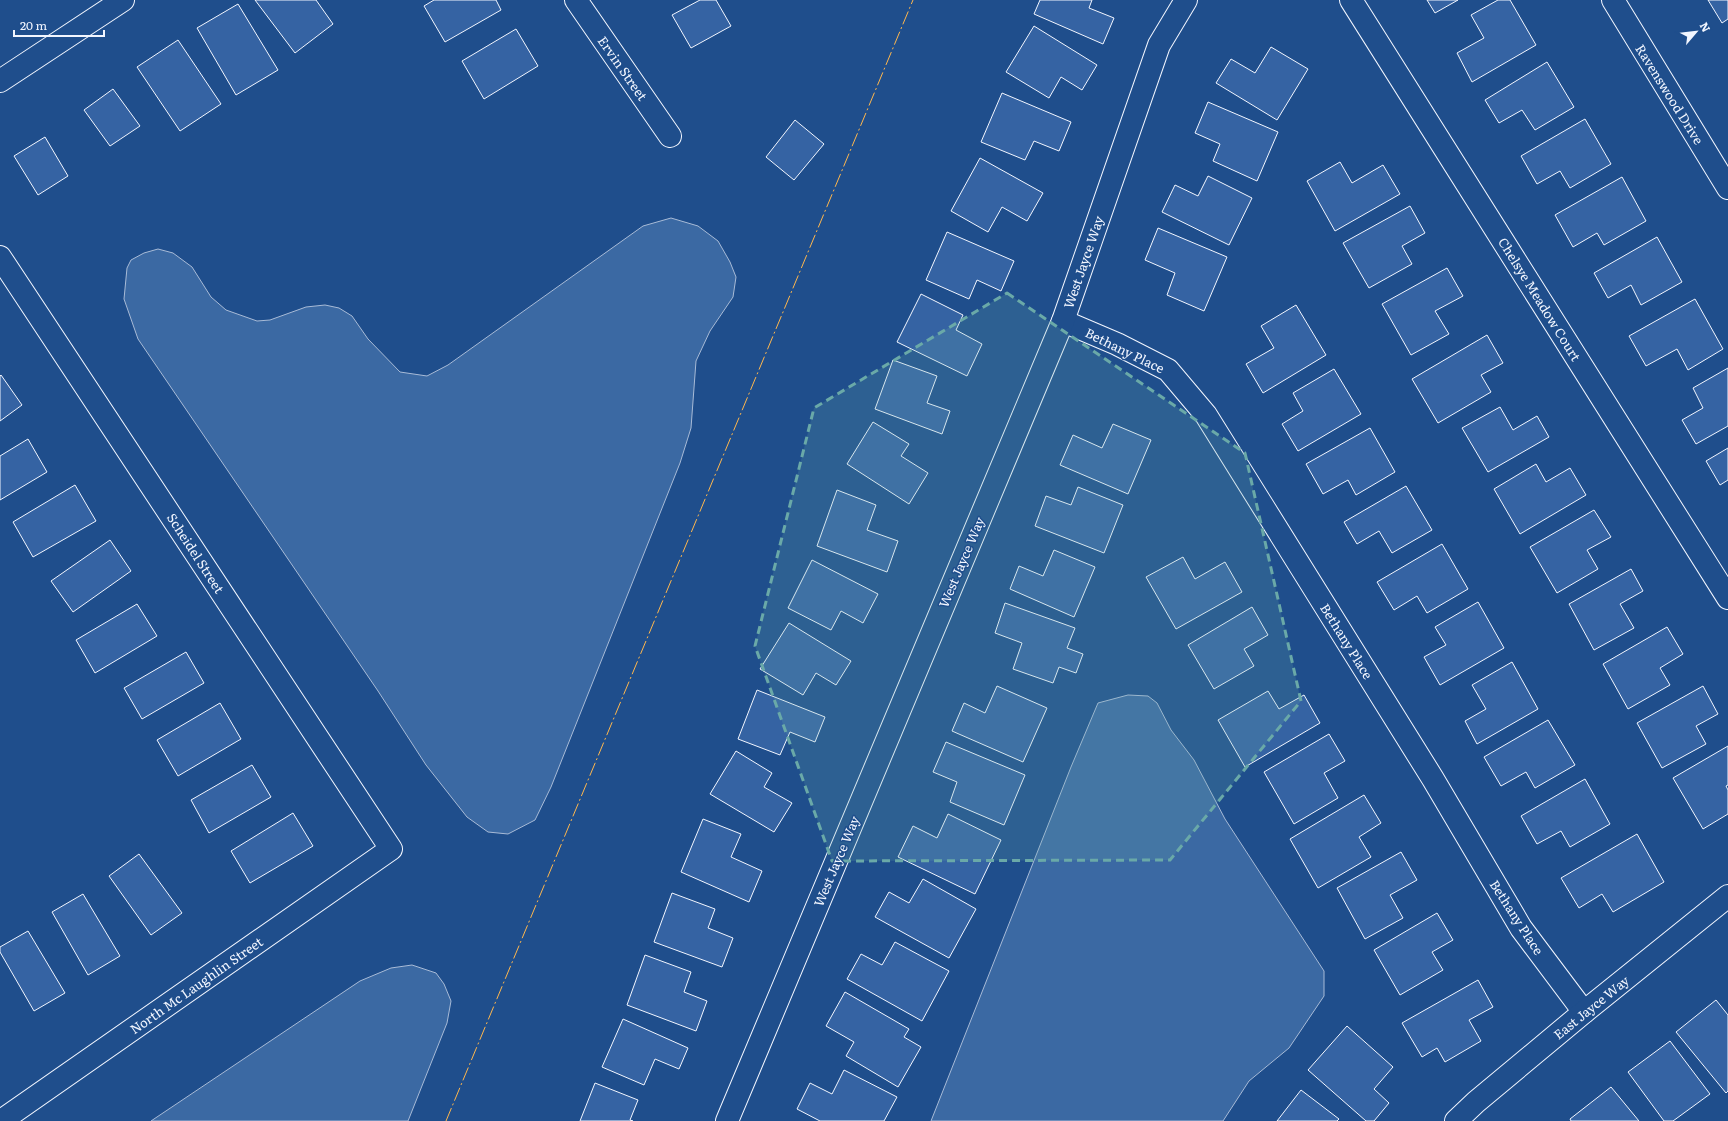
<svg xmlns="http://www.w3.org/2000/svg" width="1728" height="1121" font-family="Literata,serif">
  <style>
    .water { fill: #3b69a3; stroke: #a8bbd7 }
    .building { fill: #3563a3; stroke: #f2f6ff }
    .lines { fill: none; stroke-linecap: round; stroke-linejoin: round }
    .minor-casing { stroke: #f2f6ff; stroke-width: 24 }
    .minor { stroke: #1f4e8c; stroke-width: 22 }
    .power { stroke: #ffb74d; stroke-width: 1; stroke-dasharray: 14 3 2 3; stroke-linecap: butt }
    .marked { fill: #6aa9a8; fill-opacity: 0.2; stroke: #6aa9a8; stroke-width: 3; stroke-dasharray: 8 5; stroke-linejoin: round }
    .labels { text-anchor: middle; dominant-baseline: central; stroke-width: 3; stroke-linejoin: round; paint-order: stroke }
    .street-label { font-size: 13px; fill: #f2f6ff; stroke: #1f4e8c }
  </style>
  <rect width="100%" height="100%" fill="#1f4e8c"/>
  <!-- water -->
  <g class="water">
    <polygon points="671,218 698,226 718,241 730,262 736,277 733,297 710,331 696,361 691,428 680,463 551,787 535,820 508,834 488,832 467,817 426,765 378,691 138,339 124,299 127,268 131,260 144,253 158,249 173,253 192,267 211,297 226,310 257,321 270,320 306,307 325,305 339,308 352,316 368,339 400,372 427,376 448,365 643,226"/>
    <polygon points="1128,695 1148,696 1157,703 1171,730 1194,760 1225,819 1324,971 1324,996 1289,1048 1249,1081 1223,1121 931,1121 1071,767 1098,703"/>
    <polygon points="412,965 436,973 444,984 451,1001 447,1023 408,1121 151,1121 360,981 391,968"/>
  </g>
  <!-- building -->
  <g class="building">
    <polygon points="255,0 316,0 333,24 295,53"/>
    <polygon points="434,0 496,0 501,10 445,42 424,6"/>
    <polygon points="700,0 716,0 731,26 691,48 672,15"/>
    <polygon points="1040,0 1092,0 1089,8 1114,18 1103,44 1034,14"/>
    <polygon points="1427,0 1458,0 1435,13"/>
    <polygon points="1498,0 1510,0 1536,45 1472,82 1457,53 1484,38 1471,15"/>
    <polygon points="1708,0 1728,0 1728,19 1722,23"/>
    <polygon points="238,4 278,70 236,95 197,28"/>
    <polygon points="1034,26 1097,65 1082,90 1061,77 1049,98 1006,72"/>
    <polygon points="516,29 538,66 484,99 462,61"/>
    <polygon points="178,40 221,104 180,131 137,67"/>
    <polygon points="1271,47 1308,69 1277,120 1216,83 1231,59 1255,73"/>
    <polygon points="1547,62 1574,107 1535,130 1522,110 1499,123 1485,100"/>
    <polygon points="113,89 140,126 110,146 84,110"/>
    <polygon points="1002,93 1071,122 1059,151 1034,141 1025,160 981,142"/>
    <polygon points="1208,102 1278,132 1257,181 1213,161 1220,144 1195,133"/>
    <polygon points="1585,119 1611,164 1570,188 1560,171 1537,184 1521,156"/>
    <polygon points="795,120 824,144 794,180 766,157"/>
    <polygon points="45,137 68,176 38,195 14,156"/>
    <polygon points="980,158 1043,193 1027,221 1002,207 988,232 951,211"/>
    <polygon points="1340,162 1352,183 1383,165 1400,194 1335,231 1307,181"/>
    <polygon points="1208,176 1252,198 1229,245 1162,212 1175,185 1198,196"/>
    <polygon points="1622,177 1646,221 1604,245 1597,233 1573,247 1555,215"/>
    <polygon points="1410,206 1425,233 1402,246 1412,264 1369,288 1343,243"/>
    <polygon points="1158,228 1227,257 1204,311 1167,295 1175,273 1145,260"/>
    <polygon points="947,232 1014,261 1001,291 977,280 969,299 926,280"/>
    <polygon points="1657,237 1682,282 1641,305 1631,285 1608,298 1594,273"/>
    <polygon points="1447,268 1463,296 1435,311 1449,334 1411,355 1382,304"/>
    <polygon points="921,294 963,315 956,330 982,344 967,376 897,342"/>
    <polygon points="1695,299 1723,349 1688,370 1677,349 1646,366 1629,336"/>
    <polygon points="1296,305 1326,355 1263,393 1246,364 1274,348 1261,326"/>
    <polygon points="1487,335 1503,363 1481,375 1491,392 1438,423 1412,379"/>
    <polygon points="893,360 937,376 927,403 950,411 942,434 875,409"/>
    <polygon points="1728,368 1728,426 1696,444 1682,420 1703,408 1693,388"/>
    <polygon points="1334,369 1361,414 1298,451 1282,424 1303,411 1293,393"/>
    <polygon points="1,375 22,405 0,421 0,376"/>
    <polygon points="1500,407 1513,430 1537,416 1549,437 1488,472 1462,428"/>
    <polygon points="873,422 909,444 901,456 928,473 909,504 847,464"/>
    <polygon points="1113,424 1151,440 1128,494 1060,465 1073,435 1102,448"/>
    <polygon points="1370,428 1395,472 1356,495 1348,480 1323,494 1306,464"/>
    <polygon points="28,439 47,472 0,500 0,456"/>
    <polygon points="1728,448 1728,480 1720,485 1706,461"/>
    <polygon points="1536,464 1546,482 1570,468 1586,495 1520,534 1494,489"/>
    <polygon points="75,485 96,521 33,557 13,522"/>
    <polygon points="1406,486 1432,530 1392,553 1379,531 1357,544 1344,522"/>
    <polygon points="1078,487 1123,505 1104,553 1035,526 1046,496 1071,505"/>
    <polygon points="837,490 876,505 867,530 898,541 887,572 817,546"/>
    <polygon points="1594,510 1611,537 1587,550 1598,569 1557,593 1530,547"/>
    <polygon points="110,540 131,571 73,612 51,581"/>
    <polygon points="1442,544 1468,589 1427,613 1417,596 1394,610 1377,582"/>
    <polygon points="1054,550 1095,567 1074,617 1010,589 1019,566 1043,576"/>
    <polygon points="1183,557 1195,579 1225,562 1242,592 1176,629 1146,577"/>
    <polygon points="812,560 878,594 863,623 841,611 831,630 788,608"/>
    <polygon points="1631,569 1643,591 1620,604 1634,628 1594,650 1569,604"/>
    <polygon points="1478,602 1504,648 1440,685 1424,657 1446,645 1435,627"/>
    <polygon points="1005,603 1075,628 1067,648 1083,654 1076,673 1059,667 1053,683 1013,669 1022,643 995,633"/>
    <polygon points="137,604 157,636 95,673 76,640"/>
    <polygon points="1252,607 1268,635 1244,649 1254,666 1214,689 1188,645"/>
    <polygon points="789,623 851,661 836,685 816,673 803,695 760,669"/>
    <polygon points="1667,627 1683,654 1660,668 1670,685 1628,709 1603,664"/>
    <polygon points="186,652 204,683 142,719 124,688"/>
    <polygon points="1512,662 1538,709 1477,744 1465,721 1486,709 1472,685"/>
    <polygon points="997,686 1047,708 1023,762 952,731 964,703 985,713"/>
    <polygon points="1703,686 1718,714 1696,726 1706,744 1662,768 1637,723"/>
    <polygon points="757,690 825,717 815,742 790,732 780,755 738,739"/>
    <polygon points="1268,691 1279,709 1304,695 1320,723 1245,767 1218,720"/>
    <polygon points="220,703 241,739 178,776 157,740"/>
    <polygon points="1548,720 1575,765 1535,788 1526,772 1501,786 1484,757"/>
    <polygon points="1329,734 1345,761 1324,773 1338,798 1294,824 1264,772"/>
    <polygon points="946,742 1025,775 1004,825 950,802 957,782 933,772"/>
    <polygon points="1728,746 1728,785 1726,786 1728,790 1728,814 1703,829 1673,778"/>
    <polygon points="736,751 772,773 764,787 792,803 774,832 710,794"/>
    <polygon points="252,765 271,797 209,833 191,800"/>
    <polygon points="1585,779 1610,824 1570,847 1561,831 1537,844 1521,816"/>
    <polygon points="1364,795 1381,823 1359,837 1371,857 1318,888 1290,839"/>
    <polygon points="293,813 313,846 250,883 231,851"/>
    <polygon points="948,814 1001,840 975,894 898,857 913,826 937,838"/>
    <polygon points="703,819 741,834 731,857 762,871 749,902 681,872"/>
    <polygon points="1637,834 1664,882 1613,912 1602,894 1579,908 1561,878"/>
    <polygon points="1401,852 1417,880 1390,895 1403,918 1365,939 1337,888"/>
    <polygon points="139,854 182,913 151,935 109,876"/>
    <polygon points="923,879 976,909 949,958 875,917 889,892 909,903"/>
    <polygon points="672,893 715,909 708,928 733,938 722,967 654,942"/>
    <polygon points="83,894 120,956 88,975 52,912"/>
    <polygon points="1437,913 1453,940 1432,952 1443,970 1400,995 1374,950"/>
    <polygon points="28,931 65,993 34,1011 0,952 0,947"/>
    <polygon points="895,942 949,971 922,1021 847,979 861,954 882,965"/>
    <polygon points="645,955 691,972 684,992 707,1001 696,1031 627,1005"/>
    <polygon points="1478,980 1493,1007 1469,1020 1481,1041 1445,1062 1437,1048 1422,1057 1402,1023"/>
    <polygon points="845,992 909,1029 904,1037 921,1047 898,1087 846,1056 854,1042 826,1026"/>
    <polygon points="1716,1000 1728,1015 1728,1091 1726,1093 1676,1032"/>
    <polygon points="623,1019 688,1048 679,1069 655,1059 644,1085 602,1067"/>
    <polygon points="1347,1026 1393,1067 1374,1089 1389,1103 1374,1121 1366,1121 1308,1070"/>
    <polygon points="1670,1041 1710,1094 1673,1121 1664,1121 1628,1072"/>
    <polygon points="844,1070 897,1097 884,1121 820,1121 797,1109 810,1083 832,1094"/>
    <polygon points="595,1083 638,1100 630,1120 633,1121 580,1121"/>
    <polygon points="1611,1087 1639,1121 1571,1121 1570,1119"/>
    <polygon points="1301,1090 1339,1119 1337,1121 1277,1121"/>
  </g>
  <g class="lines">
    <!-- minor casing -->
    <g class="minor-casing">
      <g id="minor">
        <polyline points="576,0 670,136"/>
        <polyline points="1351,0 1728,598"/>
        <polyline points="1613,0 1728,188"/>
        <polyline points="0,81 123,0"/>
        <polyline points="0,257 391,849 1,1121"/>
        <polyline points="1063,321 1117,344 1168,370 1206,415 1433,779 1521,928 1584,1012"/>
        <polyline points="727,1121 1063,321 1159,45 1186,0"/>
        <polyline points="1456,1121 1476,1102 1584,1012 1728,896"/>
      </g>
    </g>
    <!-- minor -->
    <use href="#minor" class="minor"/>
    <!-- power -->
    <polyline class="power" points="446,1121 913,0"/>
  </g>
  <!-- marked area -->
  <path class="marked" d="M 1007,293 L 1245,453 L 1301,701 L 1170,860 L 832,861 L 755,646 L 814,408 Z"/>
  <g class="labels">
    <!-- street labels -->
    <g class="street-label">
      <text transform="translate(623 68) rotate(55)">Ervin Street</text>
      <text transform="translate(1670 94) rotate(58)">Ravenswood Drive</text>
      <text transform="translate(1083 262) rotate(-71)">West Jayce Way</text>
      <text transform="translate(1540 299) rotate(58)">Chelsye Meadow Court</text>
      <text transform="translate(1125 350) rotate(26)">Bethany Place</text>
      <text transform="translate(196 553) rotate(57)">Scheidel Street</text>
      <text transform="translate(961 562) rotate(-67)">West Jayce Way</text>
      <text transform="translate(1347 641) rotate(58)">Bethany Place</text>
      <text transform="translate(836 861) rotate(-67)">West Jayce Way</text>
      <text transform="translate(1517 917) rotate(57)">Bethany Place</text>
      <text transform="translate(196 985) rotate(-35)">North Mc Laughlin Street</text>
      <text transform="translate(1591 1007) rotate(-39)">East Jayce Way</text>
    </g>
  </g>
  <!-- north arrow -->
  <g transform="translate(1696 32) rotate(62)" stroke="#1f4e8c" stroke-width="3" paint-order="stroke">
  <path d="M0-3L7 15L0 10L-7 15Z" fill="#f2f6ff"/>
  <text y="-6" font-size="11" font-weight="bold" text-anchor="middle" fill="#f2f6ff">N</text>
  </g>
  <!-- scale -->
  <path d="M14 30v6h90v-6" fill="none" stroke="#f2f6ff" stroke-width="2"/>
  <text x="20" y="30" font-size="12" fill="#f2f6ff" stroke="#1f4e8c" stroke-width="3" paint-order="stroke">20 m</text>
</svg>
